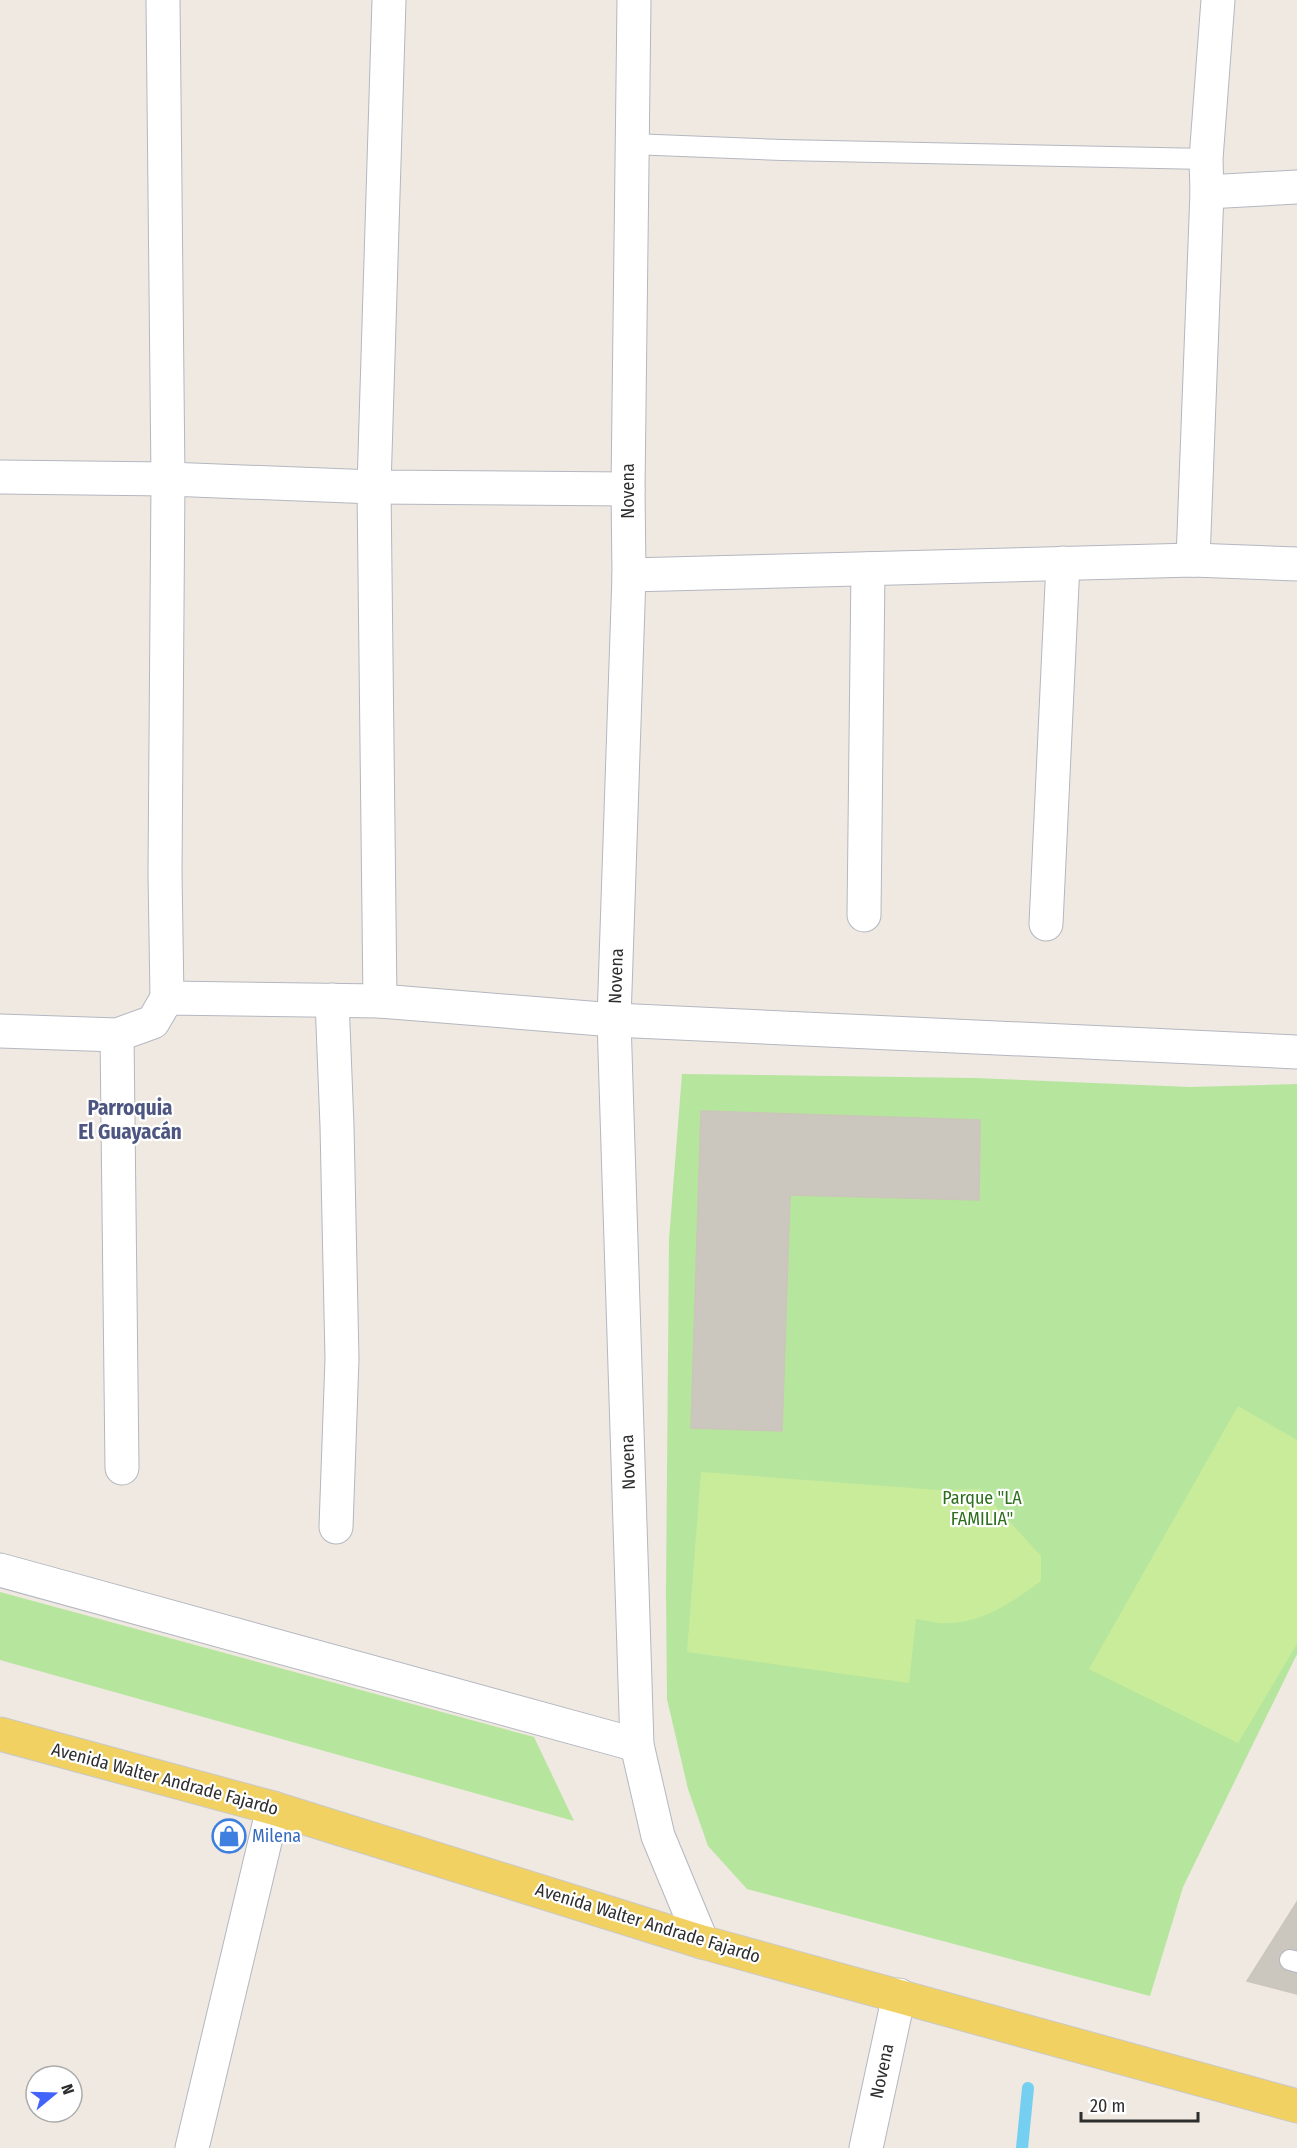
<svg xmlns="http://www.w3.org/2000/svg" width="1297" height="2148" font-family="'Fira Sans Condensed',sans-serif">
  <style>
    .green { fill: #b6e59e }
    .pitch { fill: #c9ec9a }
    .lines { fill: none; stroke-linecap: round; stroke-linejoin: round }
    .stream { stroke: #75cff0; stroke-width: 12 }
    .building { fill: #cbc7bf; stroke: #cbc5ba; stroke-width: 1.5 }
    .lane-casing { stroke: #b4b7c1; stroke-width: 22 }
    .street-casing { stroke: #b4b7c1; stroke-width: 35 }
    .primary-casing { stroke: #c9c9c9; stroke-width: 35 }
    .lane { stroke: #fff; stroke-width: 20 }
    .street { stroke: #fff; stroke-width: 33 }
    .primary { stroke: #f2d163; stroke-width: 33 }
    .labels { text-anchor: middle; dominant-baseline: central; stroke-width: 4.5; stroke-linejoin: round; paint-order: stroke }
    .street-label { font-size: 18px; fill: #2e2e2e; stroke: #fff }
    .park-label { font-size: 18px; fill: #2c6e1b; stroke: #fff }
    .shop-label { font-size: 18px; fill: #366cbe; stroke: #fff; text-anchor: start }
    .quarter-label { font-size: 21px; font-weight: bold; fill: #4d5680; stroke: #fff }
  </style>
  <rect width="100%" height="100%" fill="#efe9e1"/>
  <!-- green -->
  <g class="green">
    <polygon points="682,1074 974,1078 1190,1087 1297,1084 1297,1654 1183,1887 1150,1996 747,1889 708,1846 688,1789 667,1699 666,1592 669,1239"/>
    <polygon points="0,1592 534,1737 574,1821 0,1660"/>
  </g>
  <!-- pitch -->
  <g class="pitch">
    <polygon points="1238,1406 1297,1440 1297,1644 1238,1743 1089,1669"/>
    <path d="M 701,1472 L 938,1490 L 980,1489 L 1041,1556 L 1041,1581 C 1011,1603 979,1626 939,1623 C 932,1622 924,1620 916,1619 L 909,1683 L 687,1652 Z"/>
  </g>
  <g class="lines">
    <!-- stream -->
    <polyline class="stream" points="1022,2148 1028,2088"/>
  </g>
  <!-- building -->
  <g class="building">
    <polygon points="701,1111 980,1120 979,1200 790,1195 782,1431 691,1428"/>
    <polygon points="1297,1902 1297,1994 1247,1981"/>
  </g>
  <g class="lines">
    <!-- lane casing -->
    <g class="lane-casing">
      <g id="lane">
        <polyline points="631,144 782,150 1206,159"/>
        <polyline points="1290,1960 1297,1962"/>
      </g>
    </g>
    <!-- street casing -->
    <g class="street-casing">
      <g id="street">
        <polyline points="163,0 168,479 165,873 167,998"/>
        <polyline points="634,0 628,489 629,575 614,1020 637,1745 658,1836 702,1942"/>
        <polyline points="1207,192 1297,187"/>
        <polyline points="0,477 168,479 374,487 628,489"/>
        <polyline points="1193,560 1207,192 1206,159 1218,0"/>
        <polyline points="629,575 1193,560 1297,564"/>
        <polyline points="864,915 868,569"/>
        <polyline points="1046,924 1063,563"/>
        <polyline points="332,1000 337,1126 342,1359 336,1527"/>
        <polyline points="380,1001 374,487 389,0"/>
        <polyline points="0,1031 117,1035 153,1022 167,998 380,1001 614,1020 1297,1052"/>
        <polyline points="117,1035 122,1468"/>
        <polyline points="0,1570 637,1745"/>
        <polyline points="192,2148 273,1808"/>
        <polyline points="866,2148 899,1995"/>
      </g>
    </g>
    <!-- primary casing -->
    <g class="primary-casing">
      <polyline id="primary" points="0,1734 273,1808 702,1942 1297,2106"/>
    </g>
    <!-- lane -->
    <use href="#lane" class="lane"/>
    <!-- street -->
    <use href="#street" class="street"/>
    <!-- primary -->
    <use href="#primary" class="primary"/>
  </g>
  <!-- icons -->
  <defs>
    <g id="shop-ring" transform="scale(1.725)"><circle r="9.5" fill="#fff" stroke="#3f7fe0" stroke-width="1.5"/><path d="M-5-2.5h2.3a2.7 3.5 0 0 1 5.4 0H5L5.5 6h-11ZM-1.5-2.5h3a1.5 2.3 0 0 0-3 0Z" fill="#3f7fe0"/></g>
  </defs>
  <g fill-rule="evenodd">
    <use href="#shop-ring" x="229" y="1836"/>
  </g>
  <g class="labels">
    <!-- street labels -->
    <g class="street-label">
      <text transform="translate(628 491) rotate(-90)">Novena</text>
      <text transform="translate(616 976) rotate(-88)">Novena</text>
      <text transform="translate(628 1462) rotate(-92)">Novena</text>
      <text transform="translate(165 1779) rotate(15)">Avenida Walter Andrade Fajardo</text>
      <text transform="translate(648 1923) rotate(17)">Avenida Walter Andrade Fajardo</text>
      <text transform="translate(882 2071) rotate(-78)">Novena</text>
    </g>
    <!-- park labels -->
    <g class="park-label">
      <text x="982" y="1498">Parque "LA<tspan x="982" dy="21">FAMILIA"</tspan></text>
    </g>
    <!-- shop labels -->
    <g class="shop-label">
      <text x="252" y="1836">Milena</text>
    </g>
    <!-- quarter labels -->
    <g class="quarter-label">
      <text x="130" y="1108">Parroquia<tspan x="130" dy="24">El Guayacán</tspan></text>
    </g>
  </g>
  <!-- north arrow -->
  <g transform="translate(54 2094) rotate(71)"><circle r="28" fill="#ffffff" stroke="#ababab" stroke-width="1.5"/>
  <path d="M0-4.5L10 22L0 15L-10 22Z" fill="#4264fb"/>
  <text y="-9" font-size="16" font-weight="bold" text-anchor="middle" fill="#2e2e2e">N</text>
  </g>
  <!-- scale -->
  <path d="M1081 2112v9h117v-9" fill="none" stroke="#2e2e2e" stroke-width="3"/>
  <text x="1090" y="2112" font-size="18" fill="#2e2e2e" stroke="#ffffff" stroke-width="4.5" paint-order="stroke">20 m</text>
</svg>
